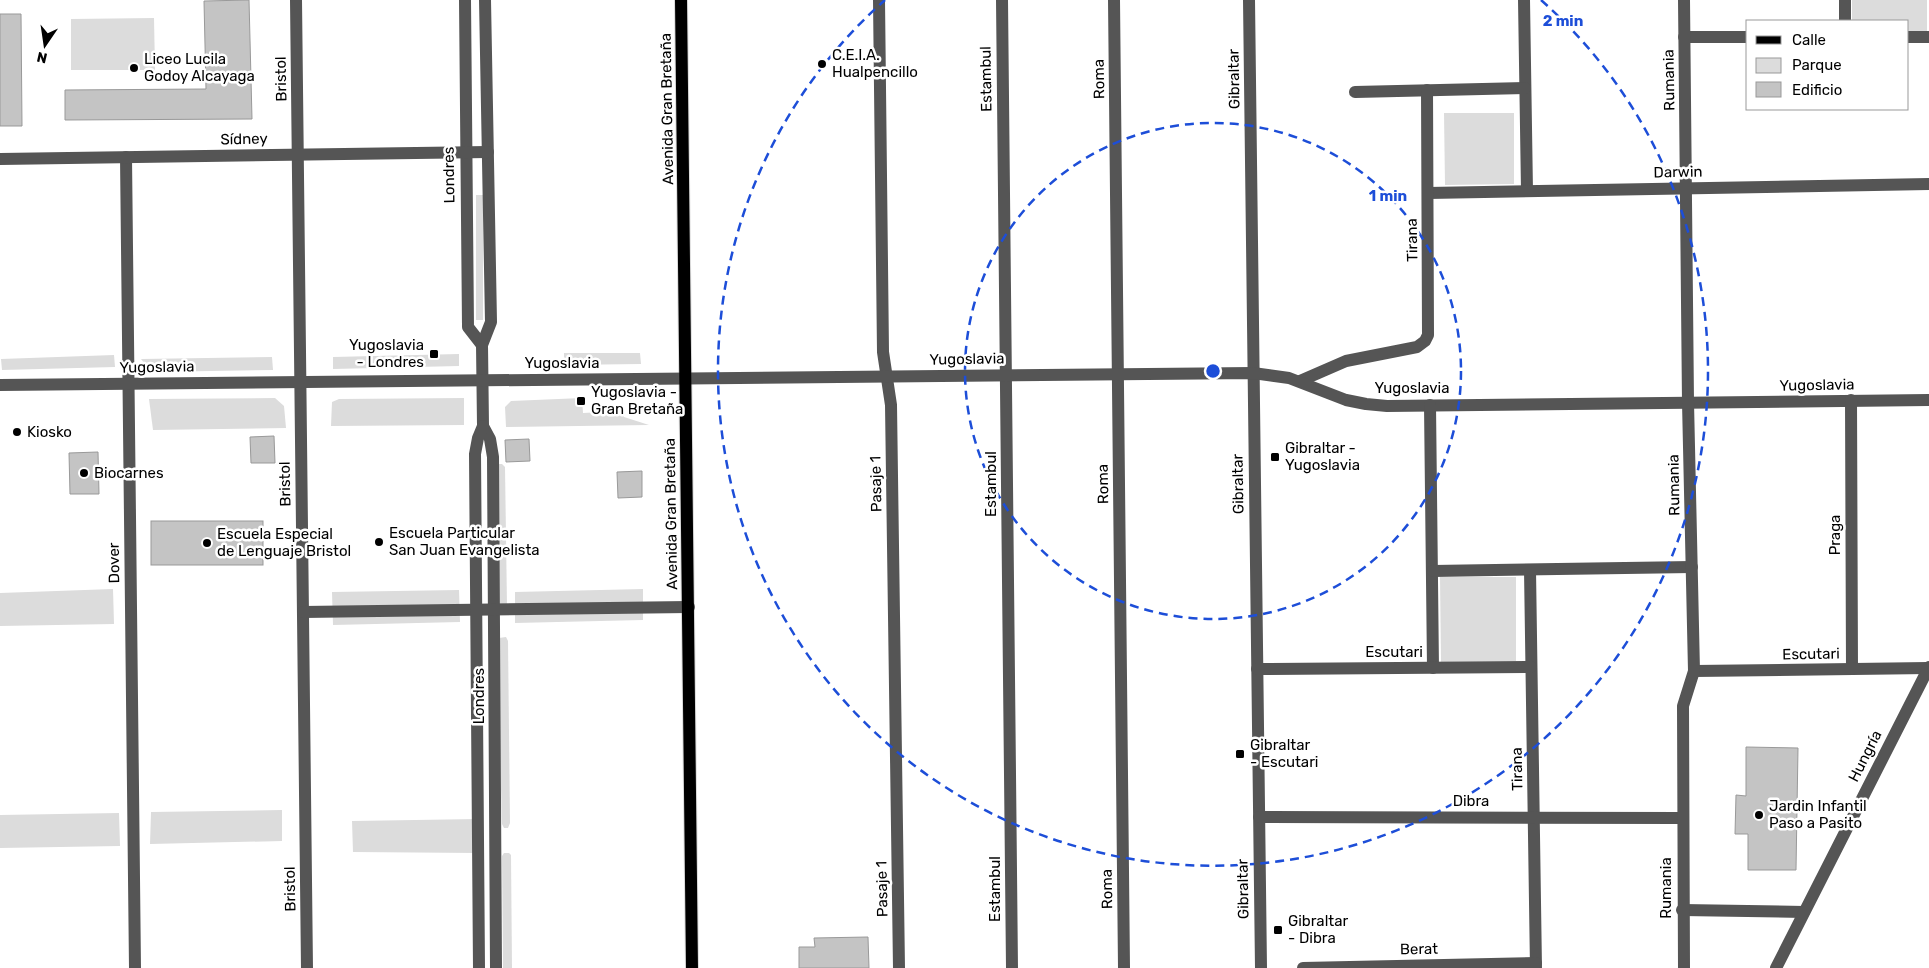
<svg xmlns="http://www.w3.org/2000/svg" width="1929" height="968" font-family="Rubik,sans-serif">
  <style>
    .green { fill: #dcdcdc }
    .building { fill: #c4c4c4; stroke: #999 }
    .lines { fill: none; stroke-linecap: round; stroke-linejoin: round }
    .major-casing { stroke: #dbdbdb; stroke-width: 14 }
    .minor { stroke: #555; stroke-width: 12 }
    .major { stroke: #000; stroke-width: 12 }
    .ring { fill: none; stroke: #1d4ed8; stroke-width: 2.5; stroke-dasharray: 9 6 }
    .poi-dot { fill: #000; stroke: #fff; stroke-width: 2 }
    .labels { text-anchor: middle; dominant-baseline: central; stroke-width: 5; stroke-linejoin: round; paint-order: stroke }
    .poi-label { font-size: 15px; fill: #000; stroke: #fff; text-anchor: start }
    .street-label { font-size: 15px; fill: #000; stroke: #fff }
    .centre { fill: #1d4ed8; stroke: #fff; stroke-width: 2.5 }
    .ring-label { font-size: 15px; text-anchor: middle; font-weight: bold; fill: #1d4ed8; stroke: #fff; stroke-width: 5; stroke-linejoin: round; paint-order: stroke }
  </style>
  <rect width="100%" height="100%" fill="#fff"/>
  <!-- green -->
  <g class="green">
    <polygon points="1852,0 1927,0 1927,36 1908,36 1908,21 1852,21"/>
    <polygon points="154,18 155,70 71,70 71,19"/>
    <polygon points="1444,113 1514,113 1514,184 1445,185"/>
    <rect x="476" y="195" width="7" height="125"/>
    <polygon points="564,353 640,353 641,364 564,365"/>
    <polygon points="459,354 459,366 333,369 333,357"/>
    <polygon points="114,355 115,367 2,370 1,359"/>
    <polygon points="272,357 273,370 151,372 141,359"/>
    <polygon points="275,398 284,406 286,428 153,430 149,399"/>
    <polygon points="464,398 464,425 331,426 332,402 339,399"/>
    <polygon points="582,398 583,413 622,411 624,417 649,425 506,427 505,407 511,401"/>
    <polygon points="499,464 502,464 505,467 507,606 498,607"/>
    <polygon points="1440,577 1516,577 1516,661 1441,662"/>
    <polygon points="113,589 114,624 0,626 0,593"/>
    <polygon points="643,589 643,620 515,623 515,592"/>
    <polygon points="459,590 460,622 333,625 332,592"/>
    <polygon points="506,637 508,641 510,823 508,828 504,828 502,824 497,643 499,638"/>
    <polygon points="282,810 282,841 150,844 151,812"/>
    <polygon points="119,813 120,846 0,848 0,815"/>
    <polygon points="478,819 477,853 353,852 352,821"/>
    <polygon points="504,853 509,853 511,855 512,968 503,968 502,856"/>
  </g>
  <!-- building -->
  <g class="building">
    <polygon points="249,0 252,119 65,120 65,90 206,89 204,1"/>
    <polygon points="0,14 21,14 22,126 0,126"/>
    <polygon points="274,436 275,463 251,463 250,437"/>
    <polygon points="529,439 530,461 506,462 505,440"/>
    <polygon points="98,452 99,494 70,494 69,453"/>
    <polygon points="642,471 642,497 618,498 617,472"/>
    <rect x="151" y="521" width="112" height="44"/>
    <polygon points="1746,747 1798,748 1796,870 1748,870 1748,834 1735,834 1736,795 1746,796"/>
    <polygon points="868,937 869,968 799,968 799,947 815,947 814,938"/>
  </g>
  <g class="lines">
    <!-- major casing -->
    <g class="major-casing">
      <polyline id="major" points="681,0 692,968"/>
    </g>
    <!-- minor -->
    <g class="minor">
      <polyline points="296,0 307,968"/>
      <polyline points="465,0 468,327 482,345"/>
      <polyline points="485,0 491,322 482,345 483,426 490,439 493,457 496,968"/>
      <polyline points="879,0 883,352 891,405 899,968"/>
      <polyline points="1002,0 1012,968"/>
      <polyline points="1114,0 1124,968"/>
      <polyline points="1249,0 1261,968"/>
      <polyline points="1524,0 1527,191"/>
      <polyline points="1845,0 1845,21"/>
      <polyline points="1684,37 1748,37"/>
      <polyline points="1908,37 1929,37"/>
      <polyline points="1355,92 1525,88"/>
      <polyline points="126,157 135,968"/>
      <polyline points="0,159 488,152"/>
      <polyline points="1428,193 1929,184"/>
      <polyline points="1300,381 1346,361 1417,347 1425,341 1428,335 1427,90"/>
      <polyline points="0,385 1253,373 1289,378 1346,400 1366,404 1387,406 1929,400"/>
      <polyline points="1851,400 1852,669"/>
      <polyline points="1430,405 1433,668"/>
      <polyline points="1530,570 1536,968"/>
      <polyline points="1433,571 1692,567"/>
      <polyline points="303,612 689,607"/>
      <polyline points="1257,669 1531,667"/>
      <polyline points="1694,671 1928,668"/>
      <polyline points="1259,817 1682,818"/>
      <polyline points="1682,910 1804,912"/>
      <polyline points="479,968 475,454 478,438 483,426"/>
      <polyline points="1303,968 1536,963"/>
      <polyline points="1684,968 1683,706 1694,671 1688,402 1684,0"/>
      <polyline points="1776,968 1929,667"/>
    </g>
    <!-- major -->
    <use href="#major" class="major"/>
  </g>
  <!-- distance rings -->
  <g class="ring">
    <circle cx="1213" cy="371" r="248"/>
    <path d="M1541 0A495 495 0 1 1 885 0"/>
  </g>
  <!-- markers -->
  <g class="poi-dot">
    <circle cx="822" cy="64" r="5"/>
    <circle cx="134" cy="68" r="5"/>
    <rect x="429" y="349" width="10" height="10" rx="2.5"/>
    <rect x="576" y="396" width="10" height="10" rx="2.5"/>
    <circle cx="17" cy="432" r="5"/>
    <rect x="1270" y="452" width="10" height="10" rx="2.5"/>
    <circle cx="84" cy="473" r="5"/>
    <circle cx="379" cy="542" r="5"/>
    <circle cx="207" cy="543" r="5"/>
    <rect x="1235" y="749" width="10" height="10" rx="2.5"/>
    <circle cx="1759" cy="815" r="5"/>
    <rect x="1273" y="925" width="10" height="10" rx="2.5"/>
  </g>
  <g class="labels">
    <!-- poi labels -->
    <g class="poi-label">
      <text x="832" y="55">C.E.I.A.<tspan x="832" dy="17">Hualpencillo</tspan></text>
      <text x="144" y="59">Liceo Lucila<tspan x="144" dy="17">Godoy Alcayaga</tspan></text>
      <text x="424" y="345" text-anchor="end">Yugoslavia<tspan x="424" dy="17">- Londres</tspan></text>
      <text x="591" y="392">Yugoslavia -<tspan x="591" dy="17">Gran Bretaña</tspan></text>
      <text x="27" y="432">Kiosko</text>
      <text x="1285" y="448">Gibraltar -<tspan x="1285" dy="17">Yugoslavia</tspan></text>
      <text x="94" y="473">Biocarnes</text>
      <text x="389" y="533">Escuela Particular<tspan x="389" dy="17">San Juan Evangelista</tspan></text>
      <text x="217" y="534">Escuela Especial<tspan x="217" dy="17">de Lenguaje Bristol</tspan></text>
      <text x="1250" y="745">Gibraltar<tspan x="1250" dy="17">- Escutari</tspan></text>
      <text x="1769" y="806">Jardin Infantil<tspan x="1769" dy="17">Paso a Pasito</tspan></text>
      <text x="1288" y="921">Gibraltar<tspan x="1288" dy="17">- Dibra</tspan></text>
    </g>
    <!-- street labels -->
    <g class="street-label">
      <text transform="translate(281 79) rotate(-91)">Bristol</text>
      <text transform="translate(986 79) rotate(-91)">Estambul</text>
      <text transform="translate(1099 79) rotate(-91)">Roma</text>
      <text transform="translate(1234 79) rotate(-91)">Gibraltar</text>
      <text transform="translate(1669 80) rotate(-91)">Rumania</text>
      <text transform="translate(667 109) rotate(-91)">Avenida Gran Bretaña</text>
      <text transform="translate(244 139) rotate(-1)">Sídney</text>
      <text transform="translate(1678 172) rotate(-1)">Darwin</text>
      <text transform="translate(449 175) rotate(-91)">Londres</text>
      <text transform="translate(1412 240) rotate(-91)">Tirana</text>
      <text transform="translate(967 359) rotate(-1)">Yugoslavia</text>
      <text x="562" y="363">Yugoslavia</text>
      <text transform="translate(157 367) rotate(-1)">Yugoslavia</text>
      <text transform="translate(1817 385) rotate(-1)">Yugoslavia</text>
      <text x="1412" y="388">Yugoslavia</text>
      <text transform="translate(285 484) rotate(-91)">Bristol</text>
      <text transform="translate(876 484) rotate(-91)">Pasaje 1</text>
      <text transform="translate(991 484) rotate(-90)">Estambul</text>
      <text transform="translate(1103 484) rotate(-91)">Roma</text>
      <text transform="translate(1238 484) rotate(-91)">Gibraltar</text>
      <text transform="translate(1674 485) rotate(-91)">Rumania</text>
      <text transform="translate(671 514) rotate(-91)">Avenida Gran Bretaña</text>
      <text transform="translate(1835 535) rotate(-90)">Praga</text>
      <text transform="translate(114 563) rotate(-91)">Dover</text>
      <text x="1394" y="652">Escutari</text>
      <text transform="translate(1811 654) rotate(-1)">Escutari</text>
      <text transform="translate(479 696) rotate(-90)">Londres</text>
      <text transform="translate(1865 756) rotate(-63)">Hungría</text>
      <text transform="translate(1517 769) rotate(-91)">Tirana</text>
      <text x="1471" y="801">Dibra</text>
      <text transform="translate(1666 888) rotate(-90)">Rumania</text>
      <text transform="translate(290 889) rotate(-91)">Bristol</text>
      <text transform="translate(882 889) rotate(-91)">Pasaje 1</text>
      <text transform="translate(995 889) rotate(-90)">Estambul</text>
      <text transform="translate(1107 889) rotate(-91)">Roma</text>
      <text transform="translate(1243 889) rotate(-91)">Gibraltar</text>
      <text transform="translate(1419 949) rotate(-1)">Berat</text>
    </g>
  </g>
  <circle cx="1213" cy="371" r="8" class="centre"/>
  <g class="ring-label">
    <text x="1563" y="26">2 min</text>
    <text x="1388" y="201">1 min</text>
  </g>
  <!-- legend -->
  <rect x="1746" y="20" width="162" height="90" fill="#ffffff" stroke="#999999"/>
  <rect x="1756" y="36" width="25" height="8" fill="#000000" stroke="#999999"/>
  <text x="1792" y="45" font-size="15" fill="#000000">Calle</text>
  <rect x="1756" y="58" width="25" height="15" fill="#dcdcdc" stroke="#999999"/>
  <text x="1792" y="70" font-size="15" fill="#000000">Parque</text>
  <rect x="1756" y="82" width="25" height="15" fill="#c4c4c4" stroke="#999999"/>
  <text x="1792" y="95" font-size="15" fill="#000000">Edificio</text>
  <!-- north arrow -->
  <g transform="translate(45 45) rotate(193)" stroke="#ffffff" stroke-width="4" paint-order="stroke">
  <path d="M0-4L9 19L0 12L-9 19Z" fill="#000000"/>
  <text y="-8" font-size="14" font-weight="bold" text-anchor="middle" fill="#000000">N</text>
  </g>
</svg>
